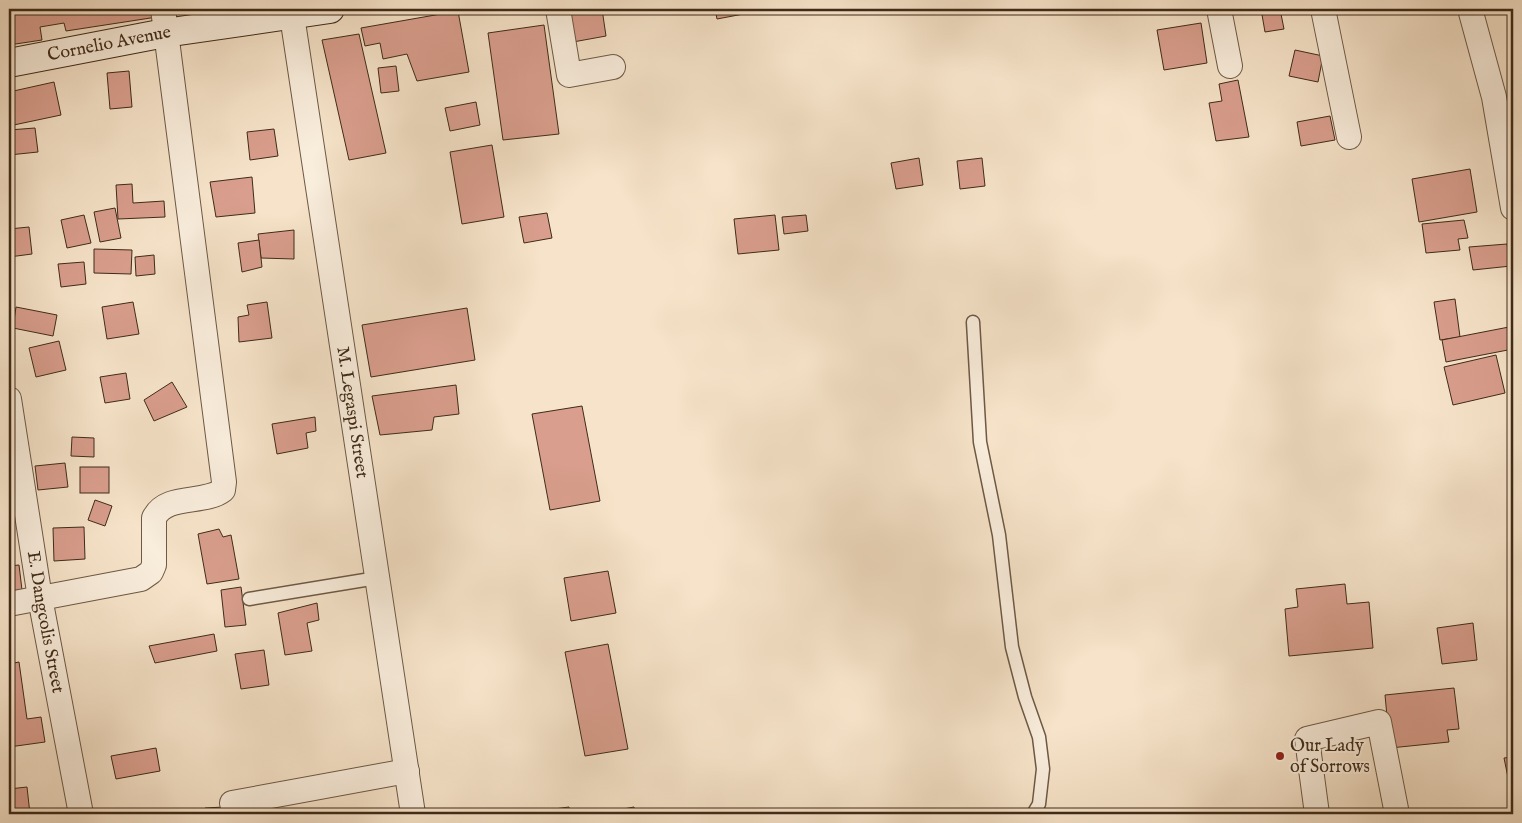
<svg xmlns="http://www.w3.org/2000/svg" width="1522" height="823" font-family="'IM FELL English',serif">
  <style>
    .building { fill: #d99e8d; stroke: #3f2b19 }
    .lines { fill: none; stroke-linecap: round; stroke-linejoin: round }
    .lane-casing { stroke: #6d5945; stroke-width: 15 }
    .street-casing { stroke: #6d5945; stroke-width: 26 }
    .secondary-casing { stroke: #3f2b19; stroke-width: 30 }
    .lane { stroke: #f9eddc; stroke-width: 12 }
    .street { stroke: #f9eddc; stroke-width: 24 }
    .secondary { stroke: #f9eddc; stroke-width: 28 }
    .poi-dot { fill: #8f2418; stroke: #f9eddc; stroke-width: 2 }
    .labels { text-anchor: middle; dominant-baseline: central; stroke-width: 4; stroke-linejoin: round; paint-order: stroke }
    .street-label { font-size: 18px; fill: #3f2b19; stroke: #f9eddc }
    .poi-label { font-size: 18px; fill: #3f2b19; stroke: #f9eddc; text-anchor: start }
  </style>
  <rect width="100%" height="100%" fill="#f6e3c9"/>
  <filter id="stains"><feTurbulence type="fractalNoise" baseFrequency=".004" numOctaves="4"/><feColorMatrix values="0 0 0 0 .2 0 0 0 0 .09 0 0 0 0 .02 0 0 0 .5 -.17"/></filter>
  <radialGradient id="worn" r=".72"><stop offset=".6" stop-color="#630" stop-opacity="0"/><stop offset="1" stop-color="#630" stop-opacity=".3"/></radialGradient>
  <!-- building -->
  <g class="building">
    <polygon points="9,9 155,9 157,17 66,31 64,23 40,27 42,40 9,45"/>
    <polygon points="592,9 602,9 606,36 573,42 568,13"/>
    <polygon points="715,9 770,9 717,19"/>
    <polygon points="1261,9 1280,9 1284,29 1265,32"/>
    <polygon points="458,11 469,72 417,81 407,54 383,59 380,43 365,46 361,28"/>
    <polygon points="1201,23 1207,63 1164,70 1157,30"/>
    <polygon points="544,25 559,134 503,140 488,33"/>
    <polygon points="359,34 386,153 349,160 322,40"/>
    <polygon points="1295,50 1323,56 1318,82 1289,76"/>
    <polygon points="396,66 399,91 381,93 378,68"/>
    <polygon points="129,71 132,107 110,109 107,73"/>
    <polygon points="1238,80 1249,137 1216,141 1209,103 1222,101 1219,84"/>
    <polygon points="54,82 61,115 9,126 9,92"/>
    <polygon points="476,102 480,125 450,131 445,108"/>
    <polygon points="1330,116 1335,140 1301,146 1297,122"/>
    <polygon points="35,128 38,152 9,155 9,130"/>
    <polygon points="274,129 278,156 250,160 247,132"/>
    <polygon points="492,145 504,217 462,224 450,152"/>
    <polygon points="919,158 923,185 896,189 891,163"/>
    <polygon points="982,158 985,186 960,189 957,161"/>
    <polygon points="1470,169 1477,212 1419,222 1412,179"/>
    <polygon points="252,177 255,213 216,217 210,182"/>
    <polygon points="132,184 133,203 164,201 165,217 118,219 116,185"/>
    <polygon points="115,208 121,238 100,242 94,212"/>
    <polygon points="547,213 552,238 524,243 519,217"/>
    <polygon points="84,215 91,243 67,248 61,220"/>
    <polygon points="775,215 779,250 738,254 734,219"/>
    <polygon points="806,215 808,231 784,234 782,217"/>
    <polygon points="1464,220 1468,238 1458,239 1460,250 1426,253 1422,224"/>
    <polygon points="29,227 32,254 9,257 9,229"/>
    <polygon points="294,230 294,259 261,258 258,234"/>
    <polygon points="259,240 262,267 242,272 238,243"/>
    <polygon points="1507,244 1511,266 1473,270 1469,247"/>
    <polygon points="94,249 132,250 131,274 94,273"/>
    <polygon points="154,255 155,274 136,276 135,257"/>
    <polygon points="84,262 86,284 61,287 58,264"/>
    <polygon points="1455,299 1460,337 1440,340 1434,302"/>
    <polygon points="133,302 139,334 107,339 102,307"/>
    <polygon points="267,302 272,338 239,342 238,317 249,315 247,305"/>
    <polygon points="16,307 57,315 53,336 13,328"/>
    <polygon points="467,308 475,360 371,377 362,325"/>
    <polygon points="1509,327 1513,349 1446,362 1442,340"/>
    <polygon points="59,341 66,370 36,377 29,348"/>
    <polygon points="1496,355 1505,393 1453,405 1444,367"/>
    <polygon points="126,373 130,399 105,403 100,377"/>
    <polygon points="172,382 187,407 154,421 144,400"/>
    <polygon points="456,385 459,414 434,417 432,430 380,435 372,396"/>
    <polygon points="582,406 600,501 550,510 532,414"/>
    <polygon points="315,417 316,431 306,433 308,448 277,454 272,424"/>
    <polygon points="72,437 94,438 94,457 71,456"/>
    <polygon points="65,463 68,487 38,490 35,466"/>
    <rect x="80" y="467" width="29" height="26"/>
    <polygon points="95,500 112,506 105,526 88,520"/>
    <polygon points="84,527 85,559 54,561 53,528"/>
    <polygon points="219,529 223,537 231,535 239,579 207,584 198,534"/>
    <polygon points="19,565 22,590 9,591 9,566"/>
    <polygon points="608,571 616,613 571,621 564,578"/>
    <polygon points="1345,584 1347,604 1369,602 1373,648 1289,656 1285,609 1298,607 1296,589"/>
    <polygon points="241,587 246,625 225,627 221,590"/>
    <polygon points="317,603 319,620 307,623 312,651 285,655 278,613"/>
    <polygon points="1473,623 1477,660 1442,664 1437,628"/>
    <polygon points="214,634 217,651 155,663 149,646"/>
    <polygon points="608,644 628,749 585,756 565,652"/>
    <polygon points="264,650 269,685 241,689 235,654"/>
    <polygon points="19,662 27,719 41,717 45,742 9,747 9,664"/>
    <polygon points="1454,688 1459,729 1447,730 1449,742 1390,748 1385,695"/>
    <polygon points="156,748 160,771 116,779 111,756"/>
    <polygon points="1513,757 1513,786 1510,787 1504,758"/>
    <polygon points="27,787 30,814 9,814 9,789"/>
    <polygon points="224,807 225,814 206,814 205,808"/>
    <polygon points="569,807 570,814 517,814"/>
    <polygon points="634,807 635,814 602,814 602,813"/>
    <polygon points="482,811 483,814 456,814"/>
  </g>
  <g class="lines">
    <!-- lane casing -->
    <g class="lane-casing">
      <g id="lane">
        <polyline points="973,322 980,442 999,535 1012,647 1025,697 1039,737 1043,769 1039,804 1033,814"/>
        <polyline points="249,599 377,578"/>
      </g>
    </g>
    <!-- street casing -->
    <g class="street-casing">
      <g id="street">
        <path id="s1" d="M 291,9 L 413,814"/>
        <polyline points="558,9 569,75 613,67"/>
        <polyline points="1219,9 1230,66"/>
        <polyline points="1323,9 1349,137"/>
        <polyline points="1470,9 1494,97 1513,208"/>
        <path id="s2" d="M 9,399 L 40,598 L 81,814"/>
        <path d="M 9,604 L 141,579 L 151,572 L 154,565 L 154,518 C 166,493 204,505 223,490 L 224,482 L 163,9"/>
        <polyline points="232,803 407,771"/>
        <polyline points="1317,814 1307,739 1379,722 1397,814"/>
      </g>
    </g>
    <!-- secondary casing -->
    <g class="secondary-casing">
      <g id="secondary">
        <path id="s3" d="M 9,63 L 165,33 L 330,9"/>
      </g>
    </g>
    <!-- lane -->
    <use href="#lane" class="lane"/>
    <!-- street -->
    <use href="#street" class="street"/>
    <!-- secondary -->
    <use href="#secondary" class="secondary"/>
  </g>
  <!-- markers -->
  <circle class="poi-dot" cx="1280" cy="756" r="5"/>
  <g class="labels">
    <!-- street labels -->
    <g class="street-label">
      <text stroke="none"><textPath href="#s3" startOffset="102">Cornelio Avenue</textPath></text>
      <text stroke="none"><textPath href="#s1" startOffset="408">M. Legaspi Street</textPath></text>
      <text stroke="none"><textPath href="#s2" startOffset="226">E. Dangcolis Street</textPath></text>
    </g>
    <!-- poi labels -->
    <g class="poi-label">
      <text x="1290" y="746">Our Lady<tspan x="1290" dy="21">of Sorrows</tspan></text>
    </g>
  </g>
  <!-- margin -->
  <rect width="1522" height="823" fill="none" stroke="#f6e3c9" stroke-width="30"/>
  <rect x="10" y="10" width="1502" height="803" fill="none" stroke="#3f2b19" stroke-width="2.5"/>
  <rect x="15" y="15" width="1492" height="793" fill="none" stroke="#3f2b19"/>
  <rect width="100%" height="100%" filter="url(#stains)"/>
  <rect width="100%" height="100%" fill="url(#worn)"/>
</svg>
